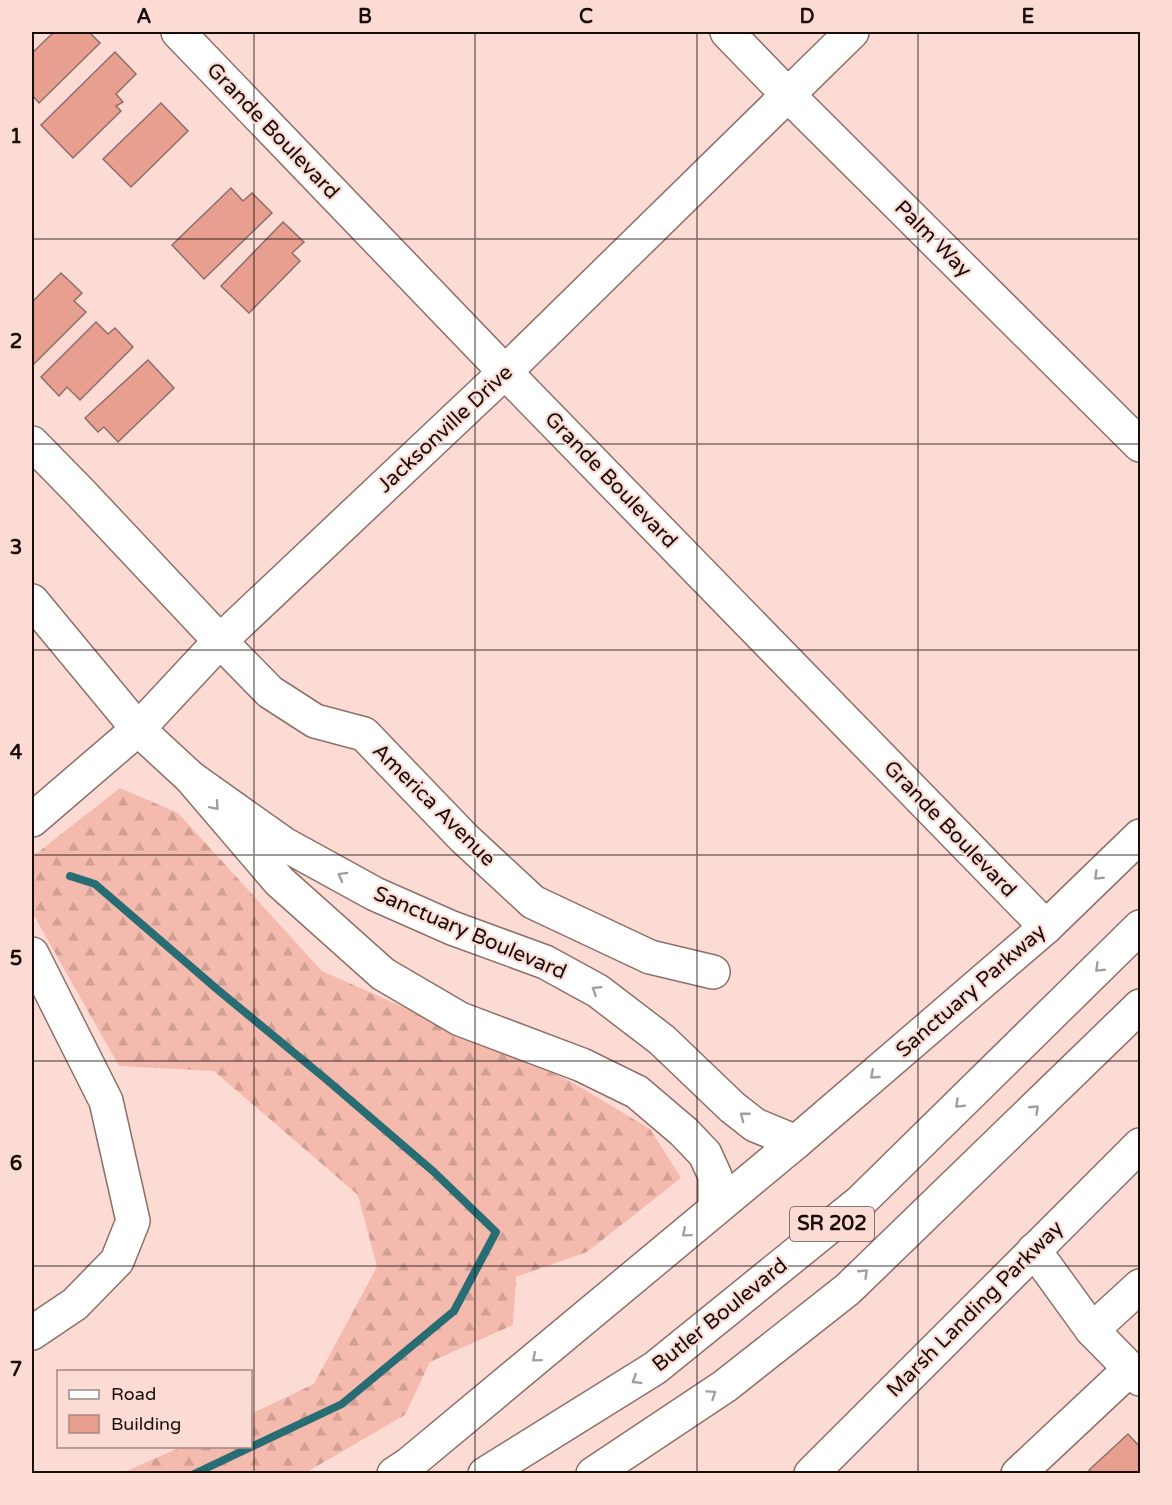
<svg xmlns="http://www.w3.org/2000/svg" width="1172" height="1505" font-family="'Varela Round',sans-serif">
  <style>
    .forest { fill: url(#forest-firs) }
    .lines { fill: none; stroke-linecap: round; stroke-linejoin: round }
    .stream { stroke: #286d74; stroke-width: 8 }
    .building { fill: #e99f8f; stroke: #8c6f69; stroke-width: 1.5 }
    .minor-casing { stroke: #8d7069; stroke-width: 36 }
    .highway-casing { stroke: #8d7069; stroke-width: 36 }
    .minor { stroke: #fff; stroke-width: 33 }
    .highway { stroke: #fff; stroke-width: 33 }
    .oneway { stroke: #a39e9d }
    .grid { fill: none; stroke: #180d0b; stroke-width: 1.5; stroke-opacity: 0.55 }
    .labels { text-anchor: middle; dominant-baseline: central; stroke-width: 4.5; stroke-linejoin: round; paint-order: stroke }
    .shield { fill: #fcdbd4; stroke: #5c4b47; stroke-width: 1.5 }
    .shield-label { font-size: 20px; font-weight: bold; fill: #180d0b }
    .street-label { font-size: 21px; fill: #180d0b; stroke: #fcdbd4 }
    .neatline { fill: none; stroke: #180d0b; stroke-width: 2 }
    .grid-label { font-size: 20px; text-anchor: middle; font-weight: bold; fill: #180d0b }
  </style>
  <defs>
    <pattern id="forest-firs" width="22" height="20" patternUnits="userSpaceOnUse" patternTransform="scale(1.5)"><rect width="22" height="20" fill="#f5baae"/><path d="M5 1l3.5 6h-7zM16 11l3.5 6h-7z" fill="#d19f94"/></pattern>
  </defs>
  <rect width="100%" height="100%" fill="#fcdbd4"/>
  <!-- forest -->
  <polygon class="forest" points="120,788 178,813 322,971 570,1081 650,1129 681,1178 587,1252 516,1277 513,1325 430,1362 405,1415 305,1473 122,1473 181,1447 250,1446 251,1414 314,1384 377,1267 358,1195 214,1071 119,1066 32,912 32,857"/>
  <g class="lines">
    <!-- stream -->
    <polyline class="stream" points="70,876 95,884 218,990 327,1080 434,1172 496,1232 454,1311 342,1404 194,1474"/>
  </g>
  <!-- building -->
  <g class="building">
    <polygon points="54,32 89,32 100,43 39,103 32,95 32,53"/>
    <polygon points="115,52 136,74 116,94 123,102 116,106 121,111 73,158 41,125"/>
    <polygon points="161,103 188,131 131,187 103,159"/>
    <polygon points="231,188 243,201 252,193 272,213 204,279 172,245"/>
    <polygon points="283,222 304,242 292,253 300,261 249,313 221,286"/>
    <polygon points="61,273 82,293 74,301 86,312 32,366 32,302"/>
    <polygon points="96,322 108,334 115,328 133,347 80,400 67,387 59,396 41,377"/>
    <polygon points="148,360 174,388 118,442 104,427 98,432 85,418"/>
    <polygon points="1128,1434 1140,1447 1140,1474 1092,1474 1089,1470"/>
  </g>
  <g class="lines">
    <!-- minor casing -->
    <g class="minor-casing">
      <g id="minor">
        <polyline points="178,32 505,372 1046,927"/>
        <polyline points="727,32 788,95 1140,445"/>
        <polyline points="32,443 80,492 220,641 270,692 315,721 364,734 464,838 533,902 650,957 713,972"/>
        <polyline points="32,601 138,729 191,778"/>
        <polyline points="32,820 138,729 220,641 505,372 852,32"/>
        <polyline points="32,954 106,1101 133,1221 117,1261 75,1304 32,1333"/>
        <polyline points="715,1209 715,1176 705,1154 684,1132 637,1092 582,1065 460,1019 383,974 279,881 191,778 284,844 375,894 452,928 545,962 598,991 662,1040 732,1107 755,1125 796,1142 1046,927 1140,836"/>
        <polyline points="1034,1250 1092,1330 1140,1379"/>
        <polyline points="1092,1330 1140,1286"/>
        <polyline points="811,1474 1140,1145"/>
        <polyline points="1018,1474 1130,1369"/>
      </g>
    </g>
    <!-- highway casing -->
    <g class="highway-casing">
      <g id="highway">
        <polyline points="394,1474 409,1464 796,1142"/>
        <polyline points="485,1474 655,1368 860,1202 1140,927"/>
        <polyline points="593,1474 725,1386 848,1289 1140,1006"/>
      </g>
    </g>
    <!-- minor -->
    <use href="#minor" class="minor"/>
    <!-- highway -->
    <use href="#highway" class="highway"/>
  </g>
  <!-- one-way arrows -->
  <defs><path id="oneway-chevron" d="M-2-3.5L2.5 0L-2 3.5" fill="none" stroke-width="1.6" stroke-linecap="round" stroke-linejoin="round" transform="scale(1.5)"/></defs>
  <g class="oneway">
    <use href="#oneway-chevron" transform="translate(215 806) rotate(49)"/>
    <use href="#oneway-chevron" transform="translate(342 876) rotate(-151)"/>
    <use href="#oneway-chevron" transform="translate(1098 876) rotate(136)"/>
    <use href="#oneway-chevron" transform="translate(1099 968) rotate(136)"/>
    <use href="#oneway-chevron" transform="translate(596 990) rotate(-148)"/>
    <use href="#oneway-chevron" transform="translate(874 1075) rotate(139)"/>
    <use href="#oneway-chevron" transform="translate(959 1104) rotate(136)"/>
    <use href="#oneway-chevron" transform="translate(1035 1109) rotate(-44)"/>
    <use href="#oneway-chevron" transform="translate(744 1116) rotate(-142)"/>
    <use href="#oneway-chevron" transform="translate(686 1233) rotate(140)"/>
    <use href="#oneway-chevron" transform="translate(864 1273) rotate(-44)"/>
    <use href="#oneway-chevron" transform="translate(536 1358) rotate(140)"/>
    <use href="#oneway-chevron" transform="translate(636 1380) rotate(148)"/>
    <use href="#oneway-chevron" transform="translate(712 1394) rotate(-34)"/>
  </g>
  <!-- grid -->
  <path class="grid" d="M 254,32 L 254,1474M 475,32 L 475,1474M 697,32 L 697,1474M 918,32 L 918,1474M 32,239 L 1140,239M 32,444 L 1140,444M 32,650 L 1140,650M 32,855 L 1140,855M 32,1061 L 1140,1061M 32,1266 L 1140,1266"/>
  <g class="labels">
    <!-- shield labels -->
    <rect class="shield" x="790" y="1207" width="84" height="34" rx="4.5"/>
    <g class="shield-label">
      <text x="832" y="1224">SR 202</text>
    </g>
    <!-- street labels -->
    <g class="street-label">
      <text transform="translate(273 131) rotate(46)">Grande Boulevard</text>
      <text transform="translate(933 239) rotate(45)">Palm Way</text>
      <text transform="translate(445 429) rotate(-43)">Jacksonville Drive</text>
      <text transform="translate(611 480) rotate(46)">Grande Boulevard</text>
      <text transform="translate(434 805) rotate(45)">America Avenue</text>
      <text transform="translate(950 829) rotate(46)">Grande Boulevard</text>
      <text transform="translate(470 933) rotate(23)">Sanctuary Boulevard</text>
      <text transform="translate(971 991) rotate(-41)">Sanctuary Parkway</text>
      <text transform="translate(975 1309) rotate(-45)">Marsh Landing Parkway</text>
      <text transform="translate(720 1315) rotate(-39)">Butler Boulevard</text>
    </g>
  </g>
  <!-- border -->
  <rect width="1172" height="1505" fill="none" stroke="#fcdbd4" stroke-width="66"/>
  <!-- legend -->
  <rect x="57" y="1370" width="195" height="78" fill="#fcdbd4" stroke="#a18984" stroke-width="1.5"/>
  <rect x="69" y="1390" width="30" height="9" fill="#ffffff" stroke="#a18984" stroke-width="1.5"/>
  <text x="111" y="1400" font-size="18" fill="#180d0b">Road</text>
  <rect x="69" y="1415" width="30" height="18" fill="#e99f8f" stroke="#a18984" stroke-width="1.5"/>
  <text x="111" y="1430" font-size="18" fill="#180d0b">Building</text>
  <rect x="33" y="33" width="1106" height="1439" class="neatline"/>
  <g class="grid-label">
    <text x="144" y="23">A</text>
    <text x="365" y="23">B</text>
    <text x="586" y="23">C</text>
    <text x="807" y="23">D</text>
    <text x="1028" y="23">E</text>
    <text x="16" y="143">1</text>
    <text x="16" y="348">2</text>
    <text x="16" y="554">3</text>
    <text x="16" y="759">4</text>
    <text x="16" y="965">5</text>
    <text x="16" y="1170">6</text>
    <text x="16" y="1376">7</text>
  </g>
</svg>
